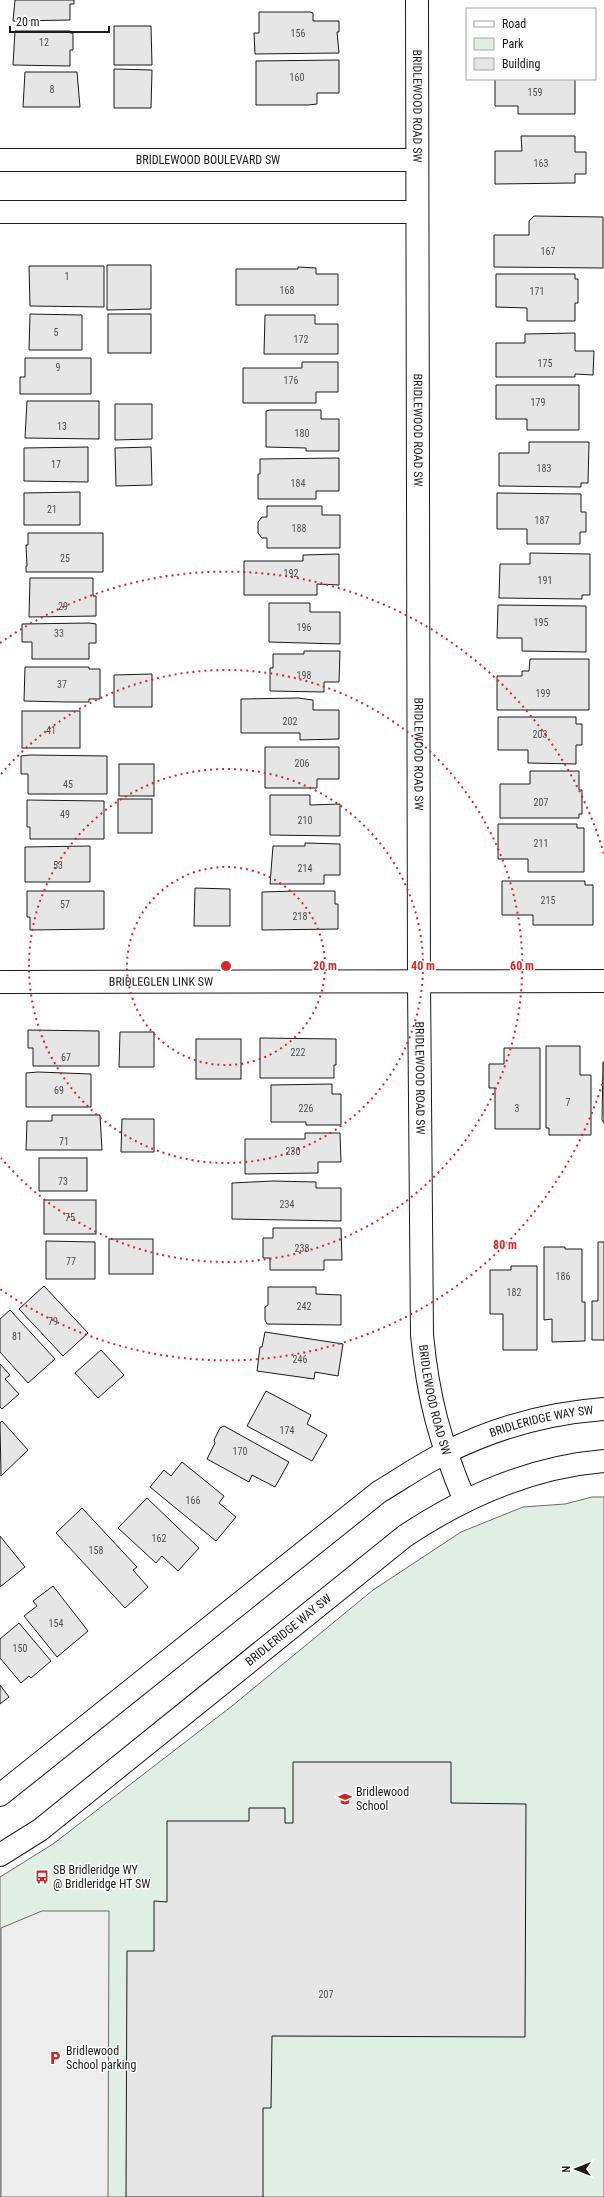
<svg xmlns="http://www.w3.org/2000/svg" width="604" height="2197" font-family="'Roboto Condensed',sans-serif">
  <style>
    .green { fill: #e0efe3; stroke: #6a6a6a }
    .parking { fill: #ededed; stroke: #6a6a6a }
    .building { fill: #e6e6e6; stroke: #1a1a1a }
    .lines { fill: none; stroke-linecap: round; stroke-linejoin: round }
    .street-casing { stroke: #1a1a1a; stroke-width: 24 }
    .secondary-casing { stroke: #1a1a1a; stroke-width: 24 }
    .street { stroke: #fff; stroke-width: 22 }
    .secondary { stroke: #fff; stroke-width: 22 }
    .ring { fill: none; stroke: #d62828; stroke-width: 2; stroke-dasharray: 2 4 }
    .labels { text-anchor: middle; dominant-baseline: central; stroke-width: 3; stroke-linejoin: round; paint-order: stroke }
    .number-label { font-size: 10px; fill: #4d4d4d }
    .street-label { font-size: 12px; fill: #1a1a1a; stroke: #fff }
    .poi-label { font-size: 12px; fill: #1a1a1a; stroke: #fff; text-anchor: start }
    .centre { fill: #d62828; stroke: #fff; stroke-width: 2 }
    .ring-label { font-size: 12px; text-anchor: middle; font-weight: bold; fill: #d62828; stroke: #fff; stroke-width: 3; stroke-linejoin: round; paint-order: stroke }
  </style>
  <rect width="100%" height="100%" fill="#fff"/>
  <!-- green -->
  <polygon class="green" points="592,1497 604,1497 604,2197 0,2197 0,1877 53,1844 232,1706 373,1590 461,1532 523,1507 565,1504"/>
  <!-- parking -->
  <polygon class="parking" points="42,1911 109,1911 108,2197 1,2197 1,1928"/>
  <!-- building -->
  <g class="building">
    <polygon points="15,0 74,0 74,4 70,4 70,20 13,21"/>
    <polygon points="259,12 310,12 313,13 313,21 339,21 339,32 337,32 339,53 255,54 254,33 259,33"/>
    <polygon points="114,26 151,26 152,65 114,65"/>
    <polygon points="15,31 70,31 70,33 73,33 73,50 70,50 70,66 13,65"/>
    <polygon points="339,60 339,93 317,93 317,104 308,105 256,105 256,61"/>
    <polygon points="114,69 152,70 151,108 114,108"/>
    <polygon points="25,72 77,72 80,107 23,107"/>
    <polygon points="495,79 575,79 575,114 518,114 518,106 495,106"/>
    <polygon points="521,136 575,136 575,152 586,152 586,174 575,174 575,183 495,184 495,151 522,151"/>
    <polygon points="534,216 603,217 603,268 494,267 494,235 529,235 529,221"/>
    <polygon points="107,265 151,265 151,309 107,310"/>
    <polygon points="29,266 104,266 104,307 30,306"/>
    <polygon points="298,267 316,268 316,274 338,274 338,305 236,305 236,269 298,269"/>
    <polygon points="496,274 575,274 575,279 578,279 578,303 575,303 575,321 527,321 527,308 496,307"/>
    <polygon points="30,314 82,315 82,350 29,350"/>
    <rect x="108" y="314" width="43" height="39"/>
    <polygon points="265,315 315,315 315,324 338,324 338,354 264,354"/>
    <polygon points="575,333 575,351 594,351 593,375 575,374 575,377 496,377 496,343 525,343 525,334"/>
    <polygon points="25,358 91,358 91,394 20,394 20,377 25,377"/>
    <polygon points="302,362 338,362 338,392 316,392 316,403 243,403 243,368 302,368"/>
    <polygon points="496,385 579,385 579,430 527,430 527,419 496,419"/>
    <polygon points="27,401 99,401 99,439 25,438"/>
    <polygon points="115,404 152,404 152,439 115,440"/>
    <polygon points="270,410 321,410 321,419 339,419 339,451 306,451 306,448 266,447 266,411"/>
    <polygon points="529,442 589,442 588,483 581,483 581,487 499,486 499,453 529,453"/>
    <polygon points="88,447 88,482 24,481 24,448"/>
    <polygon points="151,447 152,485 116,486 115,448"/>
    <polygon points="339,458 339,491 316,491 316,499 258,499 258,474 260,474 260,459"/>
    <polygon points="80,492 80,525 24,525 24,493"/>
    <polygon points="497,493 581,494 581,512 586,512 586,532 580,532 580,544 527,544 527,529 497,529"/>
    <polygon points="267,506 322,506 322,515 340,515 340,548 267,548 267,538 262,538 258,533 258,522 262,517 267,517"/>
    <polygon points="28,533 103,533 103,572 26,572 26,566 27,566 26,545 28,545"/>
    <polygon points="530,553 590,554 590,595 582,595 582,599 499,598 500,564 530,564"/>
    <polygon points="339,554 339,585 317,584 317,595 244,595 244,561 303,561 303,555"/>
    <polygon points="30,578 93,578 93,596 96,596 96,616 29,617"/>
    <polygon points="269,603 310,603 310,612 340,612 340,644 269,642"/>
    <polygon points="498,605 586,606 586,652 522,651 522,638 497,638"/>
    <polygon points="89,623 96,624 96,643 89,643 89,659 32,659 32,642 22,642 22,624"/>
    <polygon points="304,651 340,651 339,682 324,682 324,692 270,691 270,668 273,668 273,654 304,654"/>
    <polygon points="530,659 589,659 589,710 497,710 497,676 522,676 522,671 529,671"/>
    <polygon points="25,667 89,667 89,669 100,669 100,699 89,699 89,702 66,702 24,701"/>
    <polygon points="152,674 152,707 114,707 114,675"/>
    <polygon points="298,698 313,700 313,710 339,710 339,739 300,740 300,733 241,733 241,699"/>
    <rect x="22" y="711" width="58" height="37"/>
    <polygon points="498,717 576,717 576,724 582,724 582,745 576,745 576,764 528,763 528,750 498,750"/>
    <polygon points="265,747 339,747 339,779 317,779 317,788 265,788"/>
    <polygon points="30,755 107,756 107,794 28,794 28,774 21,774 21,756"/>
    <rect x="119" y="764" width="35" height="32"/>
    <polygon points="530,771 579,771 579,790 582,790 582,814 579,814 579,818 500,818 500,784 530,784"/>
    <polygon points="270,795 310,795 310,805 340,804 340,836 270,835"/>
    <rect x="118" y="799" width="34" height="34"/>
    <polygon points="27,800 104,801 104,839 30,839 30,827 27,827"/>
    <polygon points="498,824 577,824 577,828 584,828 584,872 528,872 528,859 498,859"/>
    <polygon points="305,843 340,844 340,875 324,875 324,884 270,884 273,846 305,846"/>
    <polygon points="90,846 90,882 25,882 25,847"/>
    <polygon points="502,881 585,881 585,885 593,885 593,925 533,925 533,915 502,915"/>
    <polygon points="195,888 230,889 230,926 194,926"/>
    <polygon points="27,891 104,891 104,929 30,930 30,917 27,917"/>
    <polygon points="296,891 335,891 335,904 338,904 338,929 262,930 262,892"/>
    <polygon points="28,1030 99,1031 99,1066 33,1066 33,1048 28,1048"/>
    <polygon points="120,1032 154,1032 154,1067 119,1067"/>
    <polygon points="260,1038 336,1039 336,1065 334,1065 334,1078 260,1078"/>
    <rect x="196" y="1039" width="45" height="40"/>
    <polygon points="546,1046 580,1046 580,1075 591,1075 591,1135 549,1135 549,1128 546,1128"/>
    <polygon points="504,1048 540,1048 540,1129 495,1129 495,1088 489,1088 489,1064 504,1064"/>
    <polygon points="603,1062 604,1062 604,1123 602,1120"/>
    <polygon points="38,1072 91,1074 91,1107 26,1107 26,1073"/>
    <polygon points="332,1084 332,1094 341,1094 341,1125 306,1125 306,1122 271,1122 271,1085"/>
    <polygon points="52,1115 100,1115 102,1150 26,1150 27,1121 52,1121"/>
    <polygon points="122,1119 154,1119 154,1152 121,1152"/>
    <polygon points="305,1133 340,1133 341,1162 318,1162 318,1173 245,1174 245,1139 305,1139"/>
    <rect x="39" y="1158" width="48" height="33"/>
    <polygon points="273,1181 316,1182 316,1188 341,1188 341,1221 232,1219 232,1183"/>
    <rect x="44" y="1200" width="52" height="34"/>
    <polygon points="273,1228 341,1228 342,1260 324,1260 324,1270 270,1270 270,1258 263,1258 263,1238 273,1238"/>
    <rect x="109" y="1239" width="44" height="35"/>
    <polygon points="46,1241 95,1242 95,1279 46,1279"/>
    <polygon points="598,1242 604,1242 604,1340 592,1340 592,1301 598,1301"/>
    <polygon points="544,1247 565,1247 565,1249 582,1249 582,1302 585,1302 585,1341 552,1342 552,1319 544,1320"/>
    <polygon points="511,1266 537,1266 537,1350 503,1350 503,1314 490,1314 490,1270 511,1270"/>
    <polygon points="44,1286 88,1333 63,1356 19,1309"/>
    <polygon points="268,1287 316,1287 316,1294 341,1295 341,1325 267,1324 265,1320 265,1307 268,1305"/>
    <polygon points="10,1310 55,1359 28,1383 0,1352 0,1319"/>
    <polygon points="265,1332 343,1344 338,1376 315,1372 314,1379 257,1371 260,1347 262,1347"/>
    <polygon points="101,1350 124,1375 98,1398 75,1373"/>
    <polygon points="0,1364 10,1375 5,1379 19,1394 2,1409 0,1407"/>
    <polygon points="266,1391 311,1415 307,1424 327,1435 312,1461 247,1426"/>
    <polygon points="2,1421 28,1450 1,1476 0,1423"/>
    <polygon points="224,1426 289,1462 275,1487 252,1475 249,1482 207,1459 215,1443 214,1440 220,1428"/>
    <polygon points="182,1462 224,1496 219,1503 236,1517 216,1541 150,1487 164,1470 171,1476"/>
    <polygon points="147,1498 199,1548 178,1571 162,1556 156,1563 118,1528"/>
    <polygon points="82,1508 137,1567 133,1570 148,1587 125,1608 56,1533"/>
    <polygon points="0,1536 25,1567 0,1587"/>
    <polygon points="53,1586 88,1631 57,1657 24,1616 37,1606 33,1601"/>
    <polygon points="19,1623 51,1661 31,1678 29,1676 21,1683 0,1658 0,1639"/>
    <polygon points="0,1685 9,1697 0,1704"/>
    <polygon points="293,1762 451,1762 451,1803 526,1804 525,2037 272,2036 271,2108 263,2108 263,2197 126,2197 127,1951 154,1951 154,1901 167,1902 167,1821 249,1821 249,1808 285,1808 285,1823 293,1823"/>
  </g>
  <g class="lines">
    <!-- street casing -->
    <g class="street-casing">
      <g id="street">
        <path id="s1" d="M 0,982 L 604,981"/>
      </g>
    </g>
    <!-- secondary casing -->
    <g class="secondary-casing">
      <g id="secondary">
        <path id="s2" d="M 417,0 L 419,982 L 422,1335 C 428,1398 440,1442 465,1501"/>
        <path id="s3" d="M 0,160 L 417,160"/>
        <polyline points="0,212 417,212"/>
        <path id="s4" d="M 0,1795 L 379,1492 C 401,1479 422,1464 445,1453 C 494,1428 550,1413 604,1409"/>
        <path id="s5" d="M 0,1855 L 40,1830 L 405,1536 C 465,1496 532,1467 604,1461"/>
      </g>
    </g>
    <!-- street -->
    <use href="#street" class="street"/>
    <!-- secondary -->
    <use href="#secondary" class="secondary"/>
  </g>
  <!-- distance rings -->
  <g class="ring">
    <circle cx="226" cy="966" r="99"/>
    <circle cx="226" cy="966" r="197"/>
    <path d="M1 774A296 296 0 1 1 1 1158"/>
    <path d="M604 1078A394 394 0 0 1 0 1289M0 643A394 394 0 0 1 604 854"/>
  </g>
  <!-- icons -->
  <defs>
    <g id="school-bare" transform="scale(1.08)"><path d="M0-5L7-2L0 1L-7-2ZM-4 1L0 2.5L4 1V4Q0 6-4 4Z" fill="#c62828" stroke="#fff" stroke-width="2.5" paint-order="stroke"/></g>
    <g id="bus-bare" transform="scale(1.08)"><path d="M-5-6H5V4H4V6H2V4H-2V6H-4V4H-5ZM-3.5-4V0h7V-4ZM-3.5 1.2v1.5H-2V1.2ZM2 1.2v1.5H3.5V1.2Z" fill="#c62828" stroke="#fff" stroke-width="2.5" paint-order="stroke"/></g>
    <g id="parking-bare" transform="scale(1.08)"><path d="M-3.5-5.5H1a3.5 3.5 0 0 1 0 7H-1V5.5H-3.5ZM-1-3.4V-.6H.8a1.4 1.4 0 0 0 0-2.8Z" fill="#c62828" stroke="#fff" stroke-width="2.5" paint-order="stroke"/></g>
  </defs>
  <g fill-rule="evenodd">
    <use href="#school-bare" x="345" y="1799"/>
    <use href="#bus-bare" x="42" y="1877"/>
    <use href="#parking-bare" x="55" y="2058"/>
  </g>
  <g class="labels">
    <!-- number labels -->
    <g class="number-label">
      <text x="298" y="33">156</text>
      <text x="44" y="42">12</text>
      <text x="297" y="77">160</text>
      <text x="52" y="89">8</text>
      <text x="535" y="92">159</text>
      <text x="541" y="163">163</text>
      <text x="548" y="251">167</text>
      <text x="67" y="276">1</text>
      <text x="287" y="290">168</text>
      <text x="537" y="291">171</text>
      <text x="56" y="332">5</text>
      <text x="301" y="339">172</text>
      <text x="545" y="363">175</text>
      <text x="58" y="367">9</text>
      <text x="291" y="380">176</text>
      <text x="538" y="402">179</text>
      <text x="62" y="426">13</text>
      <text x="302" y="433">180</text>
      <text x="56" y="464">17</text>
      <text x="544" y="468">183</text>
      <text x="298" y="483">184</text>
      <text x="52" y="509">21</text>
      <text x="542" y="520">187</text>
      <text x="299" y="528">188</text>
      <text x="65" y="558">25</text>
      <text x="291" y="573">192</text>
      <text x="545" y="580">191</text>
      <text x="63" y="606">29</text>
      <text x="541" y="622">195</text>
      <text x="304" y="627">196</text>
      <text x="59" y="633">33</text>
      <text x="304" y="675">198</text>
      <text x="62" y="684">37</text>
      <text x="543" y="693">199</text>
      <text x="290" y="721">202</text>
      <text x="51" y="730">41</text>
      <text x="540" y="734">203</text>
      <text x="302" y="763">206</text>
      <text x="68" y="784">45</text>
      <text x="541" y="802">207</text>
      <text x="65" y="814">49</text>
      <text x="305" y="820">210</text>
      <text x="541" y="843">211</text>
      <text x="58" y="865">53</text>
      <text x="305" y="868">214</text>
      <text x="548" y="900">215</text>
      <text x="65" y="904">57</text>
      <text x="300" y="916">218</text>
      <text x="298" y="1052">222</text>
      <text x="66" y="1057">67</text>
      <text x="59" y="1090">69</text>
      <text x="568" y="1102">7</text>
      <text x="306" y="1108">226</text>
      <text x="517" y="1108">3</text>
      <text x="64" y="1141">71</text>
      <text x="293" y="1151">230</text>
      <text x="63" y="1181">73</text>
      <text x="287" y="1204">234</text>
      <text x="70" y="1217">75</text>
      <text x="302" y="1248">238</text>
      <text x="71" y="1261">77</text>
      <text x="563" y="1276">186</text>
      <text x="514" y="1292">182</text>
      <text x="304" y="1306">242</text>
      <text x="53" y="1321">79</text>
      <text x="17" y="1336">81</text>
      <text x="300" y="1359">246</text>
      <text x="287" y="1430">174</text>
      <text x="240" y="1451">170</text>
      <text x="193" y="1500">166</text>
      <text x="159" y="1538">162</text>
      <text x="96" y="1550">158</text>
      <text x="56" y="1623">154</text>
      <text x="20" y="1648">150</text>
      <text x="326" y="1994">207</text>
    </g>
    <!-- street labels -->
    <g class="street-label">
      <text stroke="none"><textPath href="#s2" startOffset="106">BRIDLEWOOD ROAD SW</textPath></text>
      <text stroke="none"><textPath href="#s3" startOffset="208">BRIDLEWOOD BOULEVARD SW</textPath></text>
      <text stroke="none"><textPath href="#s2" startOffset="430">BRIDLEWOOD ROAD SW</textPath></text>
      <text stroke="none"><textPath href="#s2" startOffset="754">BRIDLEWOOD ROAD SW</textPath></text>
      <text stroke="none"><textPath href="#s1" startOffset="161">BRIDLEGLEN LINK SW</textPath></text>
      <text stroke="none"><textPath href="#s2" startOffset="1078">BRIDLEWOOD ROAD SW</textPath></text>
      <text stroke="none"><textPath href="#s2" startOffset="1401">BRIDLEWOOD ROAD SW</textPath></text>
      <text stroke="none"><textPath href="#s4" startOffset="664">BRIDLERIDGE WAY SW</textPath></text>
      <text stroke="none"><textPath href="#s5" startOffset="366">BRIDLERIDGE WAY SW</textPath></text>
    </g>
    <!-- poi labels -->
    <g class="poi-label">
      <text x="356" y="1792">Bridlewood<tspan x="356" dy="14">School</tspan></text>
      <text x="53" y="1870">SB Bridleridge WY<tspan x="53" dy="14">@ Bridleridge HT SW</tspan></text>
      <text x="66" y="2051">Bridlewood<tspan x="66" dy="14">School parking</tspan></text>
    </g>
  </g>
  <circle cx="226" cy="966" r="6" class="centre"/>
  <g class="ring-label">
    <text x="325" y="970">20 m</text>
    <text x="423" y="970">40 m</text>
    <text x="522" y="970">60 m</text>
    <text x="505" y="1249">80 m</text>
  </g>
  <!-- legend -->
  <rect x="466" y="8" width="130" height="72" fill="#ffffff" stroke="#a3a3a3"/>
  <rect x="474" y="21" width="20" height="6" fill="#ffffff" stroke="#a3a3a3"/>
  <text x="502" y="28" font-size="12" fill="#1a1a1a">Road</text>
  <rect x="474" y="38" width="20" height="12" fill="#e0efe3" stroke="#a3a3a3"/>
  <text x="502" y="48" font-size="12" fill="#1a1a1a">Park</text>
  <rect x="474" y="58" width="20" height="12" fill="#e6e6e6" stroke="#a3a3a3"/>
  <text x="502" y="68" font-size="12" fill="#1a1a1a">Building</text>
  <!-- north arrow -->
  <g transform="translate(576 2169) rotate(270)" stroke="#ffffff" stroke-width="3" paint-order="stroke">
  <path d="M0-3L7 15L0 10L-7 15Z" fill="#1a1a1a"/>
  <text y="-6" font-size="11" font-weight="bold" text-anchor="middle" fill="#1a1a1a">N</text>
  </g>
  <!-- scale -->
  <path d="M10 26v6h99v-6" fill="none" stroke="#1a1a1a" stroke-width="2"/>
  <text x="16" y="26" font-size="12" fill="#1a1a1a" stroke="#ffffff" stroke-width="3" paint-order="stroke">20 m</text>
</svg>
